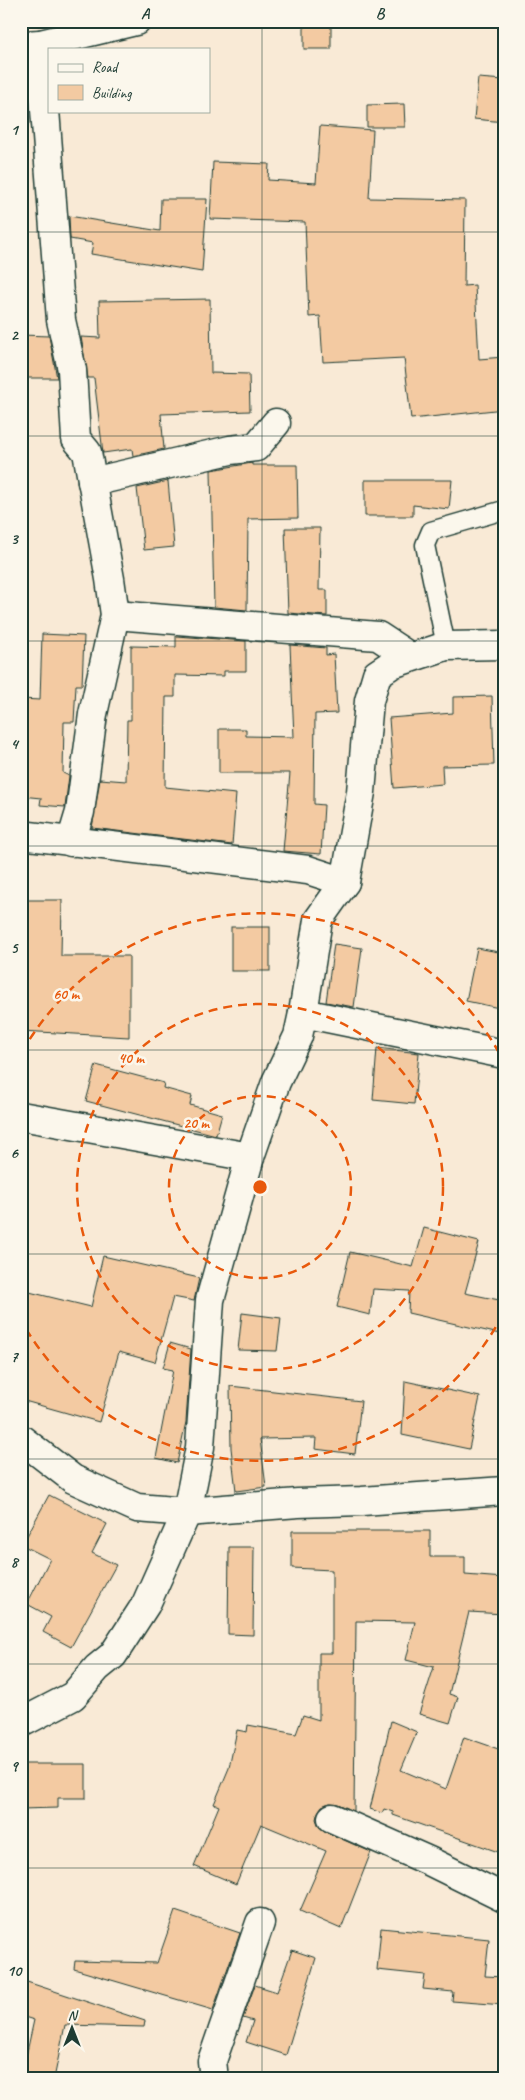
<svg xmlns="http://www.w3.org/2000/svg" width="525" height="2100" font-family="Caveat,sans-serif">
  <style>
    .building { fill: #f3caa2; stroke: #1f3d34 }
    .lines { fill: none; stroke-linecap: round; stroke-linejoin: round }
    .lane-casing { stroke: #1f3d34; stroke-width: 21 }
    .street-casing { stroke: #1f3d34; stroke-width: 31 }
    .lane { stroke: #fbf7ec; stroke-width: 18 }
    .street { stroke: #fbf7ec; stroke-width: 28 }
    .grid { fill: none; stroke: #1f3d34; stroke-width: 1; stroke-opacity: 0.55 }
    .ring { fill: none; stroke: #e8590c; stroke-width: 2.5; stroke-dasharray: 9 6 }
    .centre { fill: #e8590c; stroke: #fbf7ec; stroke-width: 2.5 }
    .ring-label { font-size: 15px; text-anchor: middle; font-weight: bold; fill: #e8590c; stroke: #fbf7ec; stroke-width: 5; stroke-linejoin: round; paint-order: stroke }
    .neatline { fill: none; stroke: #1f3d34; stroke-width: 2 }
    .grid-label { font-size: 16px; text-anchor: middle; font-weight: bold; fill: #1f3d34 }
  </style>
  <rect width="100%" height="100%" fill="#f9ead6"/>
  <filter id="ink" filterUnits="userSpaceOnUse"><feTurbulence type="fractalNoise" baseFrequency=".02" numOctaves="2"/><feDisplacementMap in="SourceGraphic" scale="10" xChannelSelector="R" yChannelSelector="G"/><feConvolveMatrix kernelMatrix="1 2 1 2 8 2 1 2 1" color-interpolation-filters="sRGB"/></filter>
  <g filter="url(#ink)">
    <!-- building -->
    <g class="building">
      <rect x="304" y="24" width="27" height="25"/>
      <polygon points="478,78 504,80 504,122 474,119"/>
      <polygon points="404,104 405,127 367,127 367,105"/>
      <polygon points="320,126 373,130 369,198 465,200 464,286 475,285 479,359 504,357 504,409 411,419 404,358 323,362 320,316 309,317 305,222 210,219 213,162 269,164 268,180 316,183"/>
      <polygon points="161,199 207,199 202,272 91,254 93,243 70,239 69,216 160,231"/>
      <polygon points="210,299 211,373 249,374 250,411 161,414 164,449 133,456 132,449 103,453 94,378 88,378 81,337 100,338 99,301"/>
      <polygon points="21,335 49,336 57,378 21,378"/>
      <polygon points="252,463 252,465 297,465 298,518 248,519 247,610 214,607 211,470"/>
      <polygon points="365,480 452,480 449,509 413,505 413,516 365,516"/>
      <polygon points="168,481 174,547 144,550 137,488"/>
      <polygon points="285,528 320,528 319,590 327,590 327,616 288,613"/>
      <polygon points="42,634 84,636 82,685 76,685 74,722 64,722 63,773 69,776 65,807 40,805 41,798 21,796 21,699 40,700"/>
      <polygon points="176,636 246,641 246,671 224,671 224,676 175,675 175,697 166,697 165,787 236,794 232,845 92,828 100,779 126,781 127,720 131,720 131,646 176,647"/>
      <polygon points="290,645 326,648 326,655 334,654 337,713 315,714 314,804 324,805 321,854 283,851 290,773 219,773 219,729 246,729 246,736 294,737"/>
      <polygon points="492,696 494,765 442,766 443,784 394,788 389,718 453,713 453,697"/>
      <polygon points="21,900 62,900 61,956 129,956 129,1037 21,1031"/>
      <rect x="231" y="927" width="39" height="44"/>
      <polygon points="334,944 362,948 354,1007 326,1002"/>
      <polygon points="477,948 504,953 504,1009 466,1001"/>
      <polygon points="377,1048 419,1053 414,1104 373,1100"/>
      <polygon points="96,1065 164,1083 163,1088 192,1096 190,1105 222,1114 216,1135 86,1101"/>
      <polygon points="424,1228 479,1242 465,1293 504,1301 504,1335 408,1313 409,1291 373,1289 370,1315 337,1307 350,1252 413,1267"/>
      <polygon points="103,1256 199,1278 194,1301 173,1297 155,1362 119,1352 99,1422 21,1400 21,1290 91,1307"/>
      <polygon points="242,1313 281,1318 277,1351 238,1350"/>
      <polygon points="170,1343 191,1349 186,1422 177,1463 156,1458 173,1370 163,1368"/>
      <polygon points="405,1381 480,1397 469,1449 402,1435"/>
      <polygon points="230,1386 361,1401 355,1454 315,1449 316,1438 260,1439 266,1487 236,1491 231,1448"/>
      <polygon points="49,1495 107,1524 92,1553 116,1565 71,1647 43,1632 51,1617 27,1604 50,1559 22,1545"/>
      <polygon points="292,1531 430,1531 430,1557 465,1557 465,1575 504,1578 504,1614 469,1612 449,1694 458,1697 450,1723 419,1714 434,1667 406,1660 415,1622 356,1621 354,1811 338,1804 330,1803 322,1806 318,1812 316,1819 319,1827 326,1832 371,1852 341,1929 300,1911 326,1851 261,1824 236,1884 194,1866 219,1806 214,1804 229,1768 237,1730 247,1732 248,1725 296,1734 303,1715 319,1720 319,1653 332,1653 332,1570 292,1568"/>
      <polygon points="229,1547 254,1547 253,1635 228,1634"/>
      <polygon points="391,1721 417,1732 401,1770 446,1789 464,1737 504,1751 504,1854 393,1815 393,1812 384,1809 382,1813 370,1809"/>
      <polygon points="21,1764 86,1764 86,1798 58,1798 58,1808 21,1809"/>
      <polygon points="175,1911 240,1933 213,2010 74,1969 75,1961 157,1963"/>
      <polygon points="381,1928 489,1939 485,1976 504,1977 504,2005 452,2001 453,1992 423,1989 425,1975 377,1970"/>
      <polygon points="292,1950 316,1958 286,2055 246,2042 253,2021 243,2018 255,1985 277,1992"/>
      <polygon points="21,1980 145,2021 144,2027 65,2025 54,2079 21,2079 34,2020 21,2016"/>
    </g>
    <g class="lines">
      <!-- lane casing -->
      <g class="lane-casing">
        <polyline id="lane" points="446,646 425,545 431,531 504,510"/>
      </g>
      <!-- street casing -->
      <g class="street-casing">
        <g id="street">
          <polyline points="40,44 61,320 72,370 76,439 87,452 110,579 115,615 93,714 80,812 71,842"/>
          <polyline points="23,45 40,44 136,21"/>
          <polyline points="92,482 230,450 256,447 276,423"/>
          <polyline points="115,615 378,636 410,657"/>
          <polyline points="21,835 308,870 345,882"/>
          <polyline points="303,1013 504,1054"/>
          <polyline points="21,1116 250,1157"/>
          <polyline points="21,1439 73,1479 137,1508 187,1512 298,1503 362,1501 504,1491"/>
          <polyline points="21,1723 73,1696 97,1668 113,1655 146,1604 187,1512 200,1447 210,1300 250,1157 276,1082 298,1036 303,1013 318,920 345,882 361,792 369,701 377,674 392,664 446,646 504,645"/>
          <polyline points="332,1818 429,1861 504,1898"/>
          <polyline points="214,2079 212,2061 260,1923"/>
        </g>
      </g>
      <!-- lane -->
      <use href="#lane" class="lane"/>
      <!-- street -->
      <use href="#street" class="street"/>
    </g>
  </g>
  <!-- grid -->
  <path class="grid" d="M 262,21 L 262,2079M 21,232 L 504,232M 21,436 L 504,436M 21,641 L 504,641M 21,846 L 504,846M 21,1050 L 504,1050M 21,1254 L 504,1254M 21,1459 L 504,1459M 21,1664 L 504,1664M 21,1868 L 504,1868"/>
  <!-- distance rings -->
  <g class="ring">
    <circle cx="260" cy="1187" r="91"/>
    <circle cx="260" cy="1187" r="183"/>
    <path d="M503 1314A274 274 0 0 1 22 1322M22 1052A274 274 0 0 1 503 1060"/>
  </g>
  <circle cx="260" cy="1187" r="8" class="centre"/>
  <g class="ring-label">
    <text x="66" y="999">60 m</text>
    <text x="131" y="1063">40 m</text>
    <text x="196" y="1128">20 m</text>
  </g>
  <!-- margin -->
  <rect width="525" height="2100" fill="none" stroke="#fbf7ec" stroke-width="55"/>
  <!-- legend -->
  <rect x="48" y="48" width="162" height="65" fill="#fbf7ec" stroke="#a3ada2"/>
  <rect x="58" y="64" width="25" height="8" fill="#fbf7ec" stroke="#a3ada2"/>
  <text x="92" y="72" font-size="15" fill="#1f3d34">Road</text>
  <rect x="58" y="85" width="25" height="15" fill="#f3caa2" stroke="#a3ada2"/>
  <text x="92" y="98" font-size="15" fill="#1f3d34">Building</text>
  <!-- north arrow -->
  <g transform="translate(72 2028)" stroke="#fbf7ec" stroke-width="4" paint-order="stroke">
  <path d="M0-4L9 19L0 12L-9 19Z" fill="#1f3d34"/>
  <text y="-8" font-size="14" font-weight="bold" text-anchor="middle" fill="#1f3d34">N</text>
  </g>
  <rect x="28" y="28" width="470" height="2044" class="neatline"/>
  <g class="grid-label">
    <text x="145" y="19">A</text>
    <text x="380" y="19">B</text>
    <text x="14" y="135">1</text>
    <text x="14" y="340">2</text>
    <text x="14" y="544">3</text>
    <text x="14" y="749">4</text>
    <text x="14" y="953">5</text>
    <text x="14" y="1158">6</text>
    <text x="14" y="1362">7</text>
    <text x="14" y="1567">8</text>
    <text x="14" y="1771">9</text>
    <text x="14" y="1976">10</text>
  </g>
</svg>
